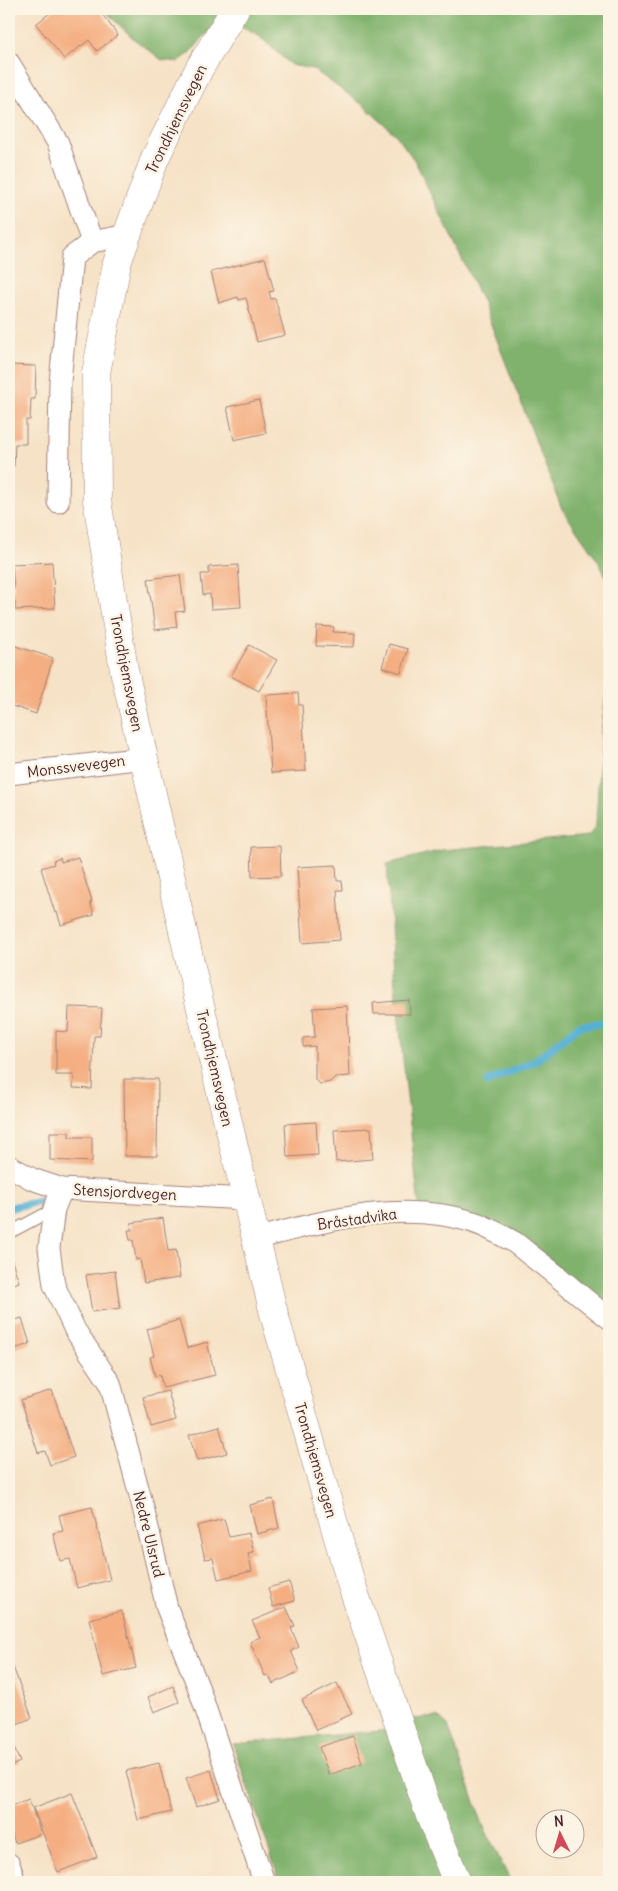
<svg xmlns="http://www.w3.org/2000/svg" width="618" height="1891" font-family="Delius,sans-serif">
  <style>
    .forest { fill: #80b26d; stroke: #65684c }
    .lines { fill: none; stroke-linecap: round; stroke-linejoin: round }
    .stream { stroke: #55b0d3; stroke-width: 8 }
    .building { fill: #f4ae81 }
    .lane-casing { stroke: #a08078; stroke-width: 13 }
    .street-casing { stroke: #a08078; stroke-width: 23 }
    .secondary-casing { stroke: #a08078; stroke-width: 29 }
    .lane { stroke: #fff; stroke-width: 11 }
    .street { stroke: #fff; stroke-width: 21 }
    .secondary { stroke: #fff; stroke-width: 28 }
    .labels { text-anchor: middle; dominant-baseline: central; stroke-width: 5; stroke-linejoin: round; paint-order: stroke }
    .street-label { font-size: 15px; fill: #4a1f2b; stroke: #fcf5e5 }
  </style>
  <rect width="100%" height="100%" fill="#fcf5e5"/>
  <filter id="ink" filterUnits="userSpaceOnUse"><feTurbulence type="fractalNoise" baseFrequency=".02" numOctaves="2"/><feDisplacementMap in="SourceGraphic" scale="10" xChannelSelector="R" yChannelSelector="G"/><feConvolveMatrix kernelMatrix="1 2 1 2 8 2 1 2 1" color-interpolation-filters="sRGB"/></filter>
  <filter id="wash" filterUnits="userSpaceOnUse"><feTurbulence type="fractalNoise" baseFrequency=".0096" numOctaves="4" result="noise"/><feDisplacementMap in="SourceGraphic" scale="20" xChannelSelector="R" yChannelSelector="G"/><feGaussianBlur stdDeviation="1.12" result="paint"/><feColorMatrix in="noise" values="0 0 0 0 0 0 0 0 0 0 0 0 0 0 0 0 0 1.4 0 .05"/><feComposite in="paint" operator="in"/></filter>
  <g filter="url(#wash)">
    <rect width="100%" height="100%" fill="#f6e2c6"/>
    <!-- forest -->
    <g class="forest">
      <polygon points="103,9 609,9 609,583 599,562 562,509 482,301 415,161 396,135 363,105 313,69 291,65 259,36 233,23 207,33 191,52 178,62 162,60 134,39"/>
      <polygon points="609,671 609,1312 544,1254 420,1217 395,984 387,864 442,850 589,836 596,825 601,732"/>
      <polygon points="438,1717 448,1726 483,1825 511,1882 280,1882 233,1744 391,1730 411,1719"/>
    </g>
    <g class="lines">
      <!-- stream -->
      <g class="stream">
        <polyline points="488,1082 535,1061 579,1026 609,1022"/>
        <polyline points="9,1208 38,1202"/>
      </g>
    </g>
    <g id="blocks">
      <!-- building -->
      <g class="building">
        <polygon points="55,9 98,9 118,35 97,51 89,40 64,59 36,24"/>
        <polygon points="265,258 274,291 269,292 271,299 275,298 285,335 257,342 246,298 239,300 238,297 219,303 211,272"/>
        <polygon points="9,365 36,366 35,399 31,399 30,420 26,420 26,444 15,444 14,466 9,466"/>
        <polygon points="259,400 266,433 234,440 227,407"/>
        <polygon points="9,506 15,506 15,524 9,525"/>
        <polygon points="52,562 55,608 15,610 15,602 9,603 9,590 14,589 12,564"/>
        <polygon points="238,565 241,607 211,609 210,594 203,595 201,574 209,574 209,567"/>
        <polygon points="180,575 185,611 175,612 177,627 155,630 148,579"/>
        <polygon points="317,626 334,627 333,632 355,633 354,647 316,646"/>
        <polygon points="9,644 53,658 36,714 9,705"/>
        <polygon points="389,644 408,649 401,673 382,667"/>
        <polygon points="249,645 277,660 259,691 231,676"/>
        <polygon points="298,693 299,705 302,705 306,771 271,773 266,695"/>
        <polygon points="280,846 281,876 252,877 251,847"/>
        <polygon points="78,857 92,902 90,902 94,915 61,925 57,912 55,913 41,868 54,864 53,861 60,858 61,862"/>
        <polygon points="336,865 337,881 342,881 343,890 337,890 340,940 302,943 297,867"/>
        <polygon points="409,1000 410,1014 374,1014 373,1003"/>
        <polygon points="347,1006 350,1076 335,1077 330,1082 320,1084 315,1080 315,1046 303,1047 303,1038 315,1037 313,1008"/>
        <polygon points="69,1007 102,1008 100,1036 94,1036 92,1089 73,1088 74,1075 56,1075 56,1031 68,1032"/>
        <polygon points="124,1079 158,1079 157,1156 125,1156"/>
        <polygon points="316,1122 318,1155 287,1157 285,1124"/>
        <polygon points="371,1128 373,1159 336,1162 334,1130"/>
        <polygon points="50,1132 69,1132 69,1137 92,1137 92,1162 50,1160"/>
        <polygon points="163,1218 168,1251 176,1250 180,1278 144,1283 140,1259 136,1260 133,1240 130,1240 128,1230 132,1230 131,1223"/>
        <polygon points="9,1255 10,1255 19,1282 9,1286"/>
        <polygon points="115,1271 120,1308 92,1312 86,1275"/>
        <polygon points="22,1318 30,1344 14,1349 16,1356 9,1358 9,1322"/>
        <polygon points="179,1320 187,1348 207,1342 215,1375 163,1388 160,1375 155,1376 150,1357 154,1356 147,1329"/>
        <polygon points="52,1390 74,1457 50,1465 45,1451 38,1453 21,1400"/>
        <polygon points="168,1391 176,1420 151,1427 143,1397"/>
        <polygon points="219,1426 227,1453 197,1461 189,1435"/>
        <polygon points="273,1499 279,1528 257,1534 250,1505"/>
        <polygon points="92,1507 110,1580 77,1588 70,1559 60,1561 53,1533 63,1531 59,1515"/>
        <polygon points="224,1519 229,1537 249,1533 254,1552 248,1553 252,1571 218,1579 213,1558 205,1559 197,1526"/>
        <polygon points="289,1582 295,1601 273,1607 268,1588"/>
        <polygon points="286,1607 295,1626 291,1628 299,1647 291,1651 300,1671 273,1684 268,1675 265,1676 250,1642 260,1637 252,1621"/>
        <polygon points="122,1611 136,1668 103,1676 89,1619"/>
        <polygon points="9,1656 32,1718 9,1727"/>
        <polygon points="337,1683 352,1714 316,1730 302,1700"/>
        <polygon points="173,1686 179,1702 154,1712 148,1697"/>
        <polygon points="9,1736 20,1762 9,1767"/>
        <polygon points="353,1736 362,1763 329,1775 319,1747"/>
        <polygon points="159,1763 171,1812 138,1820 126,1771"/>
        <polygon points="211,1770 220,1799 196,1807 186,1778"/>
        <polygon points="72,1793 97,1857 58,1872 33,1808"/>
        <polygon points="29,1799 41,1834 15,1843 9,1826 9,1806"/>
      </g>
    </g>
  </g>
  <g filter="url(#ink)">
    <use href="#blocks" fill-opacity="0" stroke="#a08078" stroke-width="1"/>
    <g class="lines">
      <!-- lane casing -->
      <g class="lane-casing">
        <polyline id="lane" points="9,1233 54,1209"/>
      </g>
      <!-- street casing -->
      <g class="street-casing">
        <g id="street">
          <polyline points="9,63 58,143 92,242"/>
          <polyline points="58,502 60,382 72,257 92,242 127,235"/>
          <polyline points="9,774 144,758"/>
          <polyline points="9,1166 32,1179 62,1189 246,1199"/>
          <polyline points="62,1189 54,1209 49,1248 54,1285 75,1330 110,1383 142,1503 167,1608 199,1689 264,1882"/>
          <path d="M 255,1239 C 325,1221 401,1199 473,1222 C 486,1226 501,1235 514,1242 C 522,1248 530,1255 538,1261 C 562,1279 585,1300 609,1318"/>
          <polyline points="9,1864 15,1882"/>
        </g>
      </g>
      <!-- secondary casing -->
      <g class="secondary-casing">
        <polyline id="secondary" points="235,9 199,69 155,158 117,263 96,373 97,500 124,670 195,984 274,1314 351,1583 430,1816 457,1882"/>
      </g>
      <!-- lane -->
      <use href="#lane" class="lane"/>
      <!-- street -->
      <use href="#street" class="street"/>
      <!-- secondary -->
      <use href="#secondary" class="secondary"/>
    </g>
  </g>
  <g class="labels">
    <!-- street labels -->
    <g class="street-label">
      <text transform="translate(176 119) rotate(-64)">Trondhjemsvegen</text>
      <text transform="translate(127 673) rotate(79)">Trondhjemsvegen</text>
      <text transform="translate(76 766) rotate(-7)">Monssvevegen</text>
      <text transform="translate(215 1068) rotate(77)">Trondhjemsvegen</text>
      <text transform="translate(125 1192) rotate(3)">Stensjordvegen</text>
      <text transform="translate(357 1219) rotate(-8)">Bråstadvika</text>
      <text transform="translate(316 1460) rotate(74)">Trondhjemsvegen</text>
      <text transform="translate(149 1534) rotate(76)">Nedre Ulsrud</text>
    </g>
  </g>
  <!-- margin -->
  <rect width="618" height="1891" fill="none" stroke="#fcf5e5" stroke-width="30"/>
  <!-- north arrow -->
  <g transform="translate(560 1834) rotate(355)"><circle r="24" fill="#fcf5e5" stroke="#b59f9b"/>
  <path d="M0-4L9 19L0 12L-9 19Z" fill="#d1495b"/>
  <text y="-8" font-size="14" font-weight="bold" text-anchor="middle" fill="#4a1f2b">N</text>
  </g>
</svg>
